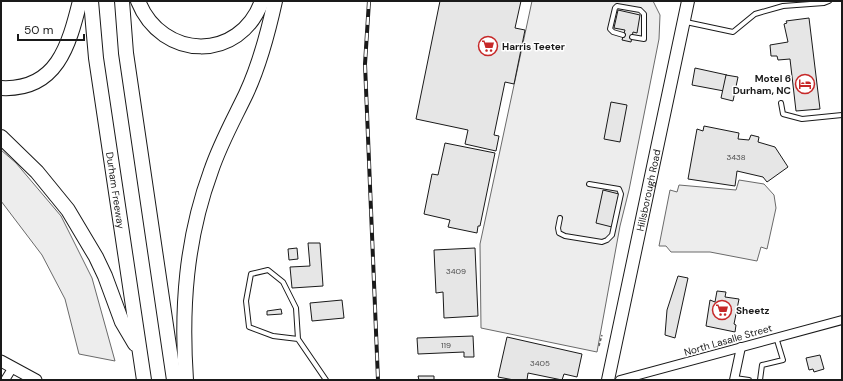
<svg xmlns="http://www.w3.org/2000/svg" width="843" height="381" font-family="'DM Sans',sans-serif">
  <style>
    .built { fill: #ededed; stroke: #6a6a6a }
    .building { fill: #e6e6e6; stroke: #1a1a1a }
    .lines { fill: none; stroke-linecap: round; stroke-linejoin: round }
    .lane-casing { stroke: #1a1a1a; stroke-width: 6 }
    .street-casing { stroke: #1a1a1a; stroke-width: 10 }
    .secondary-casing { stroke: #1a1a1a; stroke-width: 13 }
    .primary-casing { stroke: #1a1a1a; stroke-width: 14 }
    .highway-casing { stroke: #1a1a1a; stroke-width: 16 }
    .path { stroke: #5f5f5f; stroke-width: 1.5; stroke-dasharray: 3 2; stroke-linecap: butt }
    .lane { stroke: #fff; stroke-width: 4 }
    .street { stroke: #fff; stroke-width: 8 }
    .secondary { stroke: #fff; stroke-width: 11 }
    .primary { stroke: #fff; stroke-width: 12 }
    .highway { stroke: #fff; stroke-width: 14 }
    .rail-casing { stroke: #1a1a1a; stroke-width: 4 }
    .rail { stroke: #fff; stroke-width: 2.5; stroke-dasharray: 8; stroke-linecap: butt }
    .labels { text-anchor: middle; dominant-baseline: central; stroke-width: 3; stroke-linejoin: round; paint-order: stroke }
    .number-label { font-size: 8px; fill: #4d4d4d }
    .poi-label { font-size: 10px; font-weight: bold; fill: #1a1a1a; stroke: #fff; text-anchor: start }
    .street-label { font-size: 10px; fill: #1a1a1a; stroke: #fff }
  </style>
  <rect width="100%" height="100%" fill="#fff"/>
  <!-- built -->
  <g class="built">
    <polygon points="532,1 653,1 660,15 659,39 629,190 620,226 597,352 481,328 480,244"/>
    <polygon points="1,150 16,163 61,216 92,278 115,361 79,354 65,299 42,255 1,201"/>
    <polygon points="739,180 764,184 774,195 776,208 767,249 761,247 757,261 710,252 671,252 666,246 659,246 670,190 677,192 679,185 736,190"/>
  </g>
  <!-- building -->
  <g class="building">
    <polygon points="440,1 521,1 515,28 525,30 514,84 505,82 494,135 499,136 496,151 465,144 468,130 416,119"/>
    <polygon points="618,10 640,15 637,33 633,32 631,42 622,40 625,30 614,28"/>
    <polygon points="809,18 820,109 796,111 790,59 778,60 777,56 771,56 770,45 788,42 784,24 787,23 786,21"/>
    <polygon points="695,68 727,75 724,91 692,85"/>
    <polygon points="726,75 738,77 733,101 721,98"/>
    <polygon points="611,102 627,105 620,142 604,139"/>
    <polygon points="704,126 739,133 738,139 749,140 751,135 759,137 758,142 775,147 788,167 767,182 763,177 737,171 735,186 688,179 697,129 703,131"/>
    <polygon points="445,143 495,153 480,226 478,226 477,233 448,227 450,220 424,214 432,174 438,175"/>
    <polygon points="603,190 619,194 612,227 596,223"/>
    <polygon points="308,243 320,243 323,286 292,288 290,267 310,266"/>
    <polygon points="297,248 298,259 289,260 288,249"/>
    <polygon points="475,248 478,316 444,318 443,292 436,293 434,250"/>
    <polygon points="678,276 688,278 675,338 665,335 667,310"/>
    <polygon points="717,291 726,292 725,297 739,299 734,324 736,325 735,332 706,326 710,300 715,302"/>
    <polygon points="342,300 344,318 312,321 310,303"/>
    <polygon points="281,309 282,314 267,315 267,311"/>
    <polygon points="473,336 474,357 464,357 464,352 418,354 417,338"/>
    <polygon points="507,337 582,354 577,377 564,374 562,380 528,373 527,380 514,380 498,377"/>
    <polygon points="820,355 824,369 814,372 813,369 809,370 806,358"/>
    <polygon points="418,376 434,376 434,380 419,380"/>
  </g>
  <g class="lines">
    <!-- lane casing -->
    <g class="lane-casing">
      <g id="lane">
        <polyline points="686,22 733,32 755,14 783,6 824,3 829,1"/>
        <polyline points="623,35 613,32 610,29 615,8 617,6 640,10 644,14 644,39 632,37"/>
        <polyline points="781,103 783,114 802,119 842,115"/>
        <polyline points="560,218 558,228 559,233 565,236 602,242 607,240 612,235 621,194 619,189 589,184"/>
        <polyline points="298,339 273,336 249,327 246,301 251,274 268,270 283,282 296,308 298,339 326,380"/>
        <polyline points="735,378 749,380"/>
        <polyline points="760,380 762,365 783,360 776,337"/>
      </g>
    </g>
    <!-- street casing -->
    <g class="street-casing">
      <g id="street">
        <polyline points="5,380 13,367"/>
        <polyline points="620,380 842,320"/>
        <polyline points="734,380 741,347"/>
      </g>
    </g>
    <!-- secondary casing -->
    <g class="secondary-casing">
      <polyline id="secondary" points="1,361 36,380"/>
    </g>
    <!-- primary casing -->
    <g class="primary-casing">
      <g id="primary">
        <path id="s1" d="M 608,380 L 688,1"/>
      </g>
    </g>
    <!-- highway casing -->
    <g class="highway-casing">
      <g id="highway">
        <path id="s2" d="M 91,1 L 96,58 L 144,380"/>
        <polyline points="122,1 126,53 174,380"/>
        <path d="M 138,1 C 162,61 240,62 262,1"/>
        <path d="M 1,88 C 57,91 69,45 80,1"/>
        <polyline points="1,137 37,172 68,210 96,257 105,276 122,322 135,344"/>
        <path d="M 186,380 C 181,308 186,239 211,171 C 220,144 234,119 246,94 C 260,64 268,33 275,1"/>
      </g>
    </g>
    <!-- path -->
    <polyline class="path" points="599,346 602,335"/>
    <!-- lane -->
    <use href="#lane" class="lane"/>
    <!-- street -->
    <use href="#street" class="street"/>
    <!-- secondary -->
    <use href="#secondary" class="secondary"/>
    <!-- primary -->
    <use href="#primary" class="primary"/>
    <!-- highway -->
    <use href="#highway" class="highway"/>
    <!-- rail casing -->
    <g class="rail-casing">
      <polyline id="rail" points="369,1 365,64 378,380"/>
    </g>
    <!-- rail -->
    <use href="#rail" class="rail"/>
  </g>
  <!-- icons -->
  <defs>
    <g id="supermarket-ring" transform="scale(1)"><circle r="9.5" fill="#fff" stroke="#c62828" stroke-width="1.5"/><path d="M-6-5.5h2.5l.6 2H6L4.5 2H-2.5L-4.4-4H-6ZM-1.5 3.2a1.3 1.3 0 1 0 .1 0ZM3 3.2a1.3 1.3 0 1 0 .1 0Z" fill="#c62828"/></g>
    <g id="hotel-ring" transform="scale(1)"><circle r="9.5" fill="#fff" stroke="#c62828" stroke-width="1.5"/><path d="M-6-4.5h1.5V1H6V5H4.5V3h-9V5H-6ZM-4 0a1.8 1.8 0 1 1 3.6 0ZM.5 0V-2.5h3Q6-2.5 6 0Z" fill="#c62828"/></g>
  </defs>
  <g fill-rule="evenodd">
    <use href="#supermarket-ring" x="488" y="46"/>
    <use href="#hotel-ring" x="805" y="84"/>
    <use href="#supermarket-ring" x="722" y="310"/>
  </g>
  <g class="labels">
    <!-- number labels -->
    <g class="number-label">
      <text x="736" y="157">3438</text>
      <text x="456" y="271">3409</text>
      <text x="446" y="345">119</text>
      <text x="540" y="363">3405</text>
    </g>
    <!-- poi labels -->
    <g class="poi-label">
      <text x="502" y="46">Harris Teeter</text>
      <text x="791" y="78" text-anchor="end">Motel 6<tspan x="791" dy="12">Durham, NC</tspan></text>
      <text x="736" y="310">Sheetz</text>
    </g>
    <!-- street labels -->
    <g class="street-label">
      <text stroke="none"><textPath href="#s1" startOffset="194">Hillsborough Road</textPath></text>
      <text stroke="none"><textPath href="#s2" startOffset="191">Durham Freeway</textPath></text>
      <text transform="translate(728 340) rotate(-16)">North Lasalle Street</text>
    </g>
  </g>
  <!-- border -->
  <rect width="843" height="381" fill="none" stroke="#1a1a1a" stroke-width="4"/>
  <!-- scale -->
  <path d="M18 34v6h66v-6" fill="none" stroke="#1a1a1a" stroke-width="2"/>
  <text x="24" y="34" font-size="12" fill="#1a1a1a" stroke="#ffffff" stroke-width="3" paint-order="stroke">50 m</text>
</svg>
